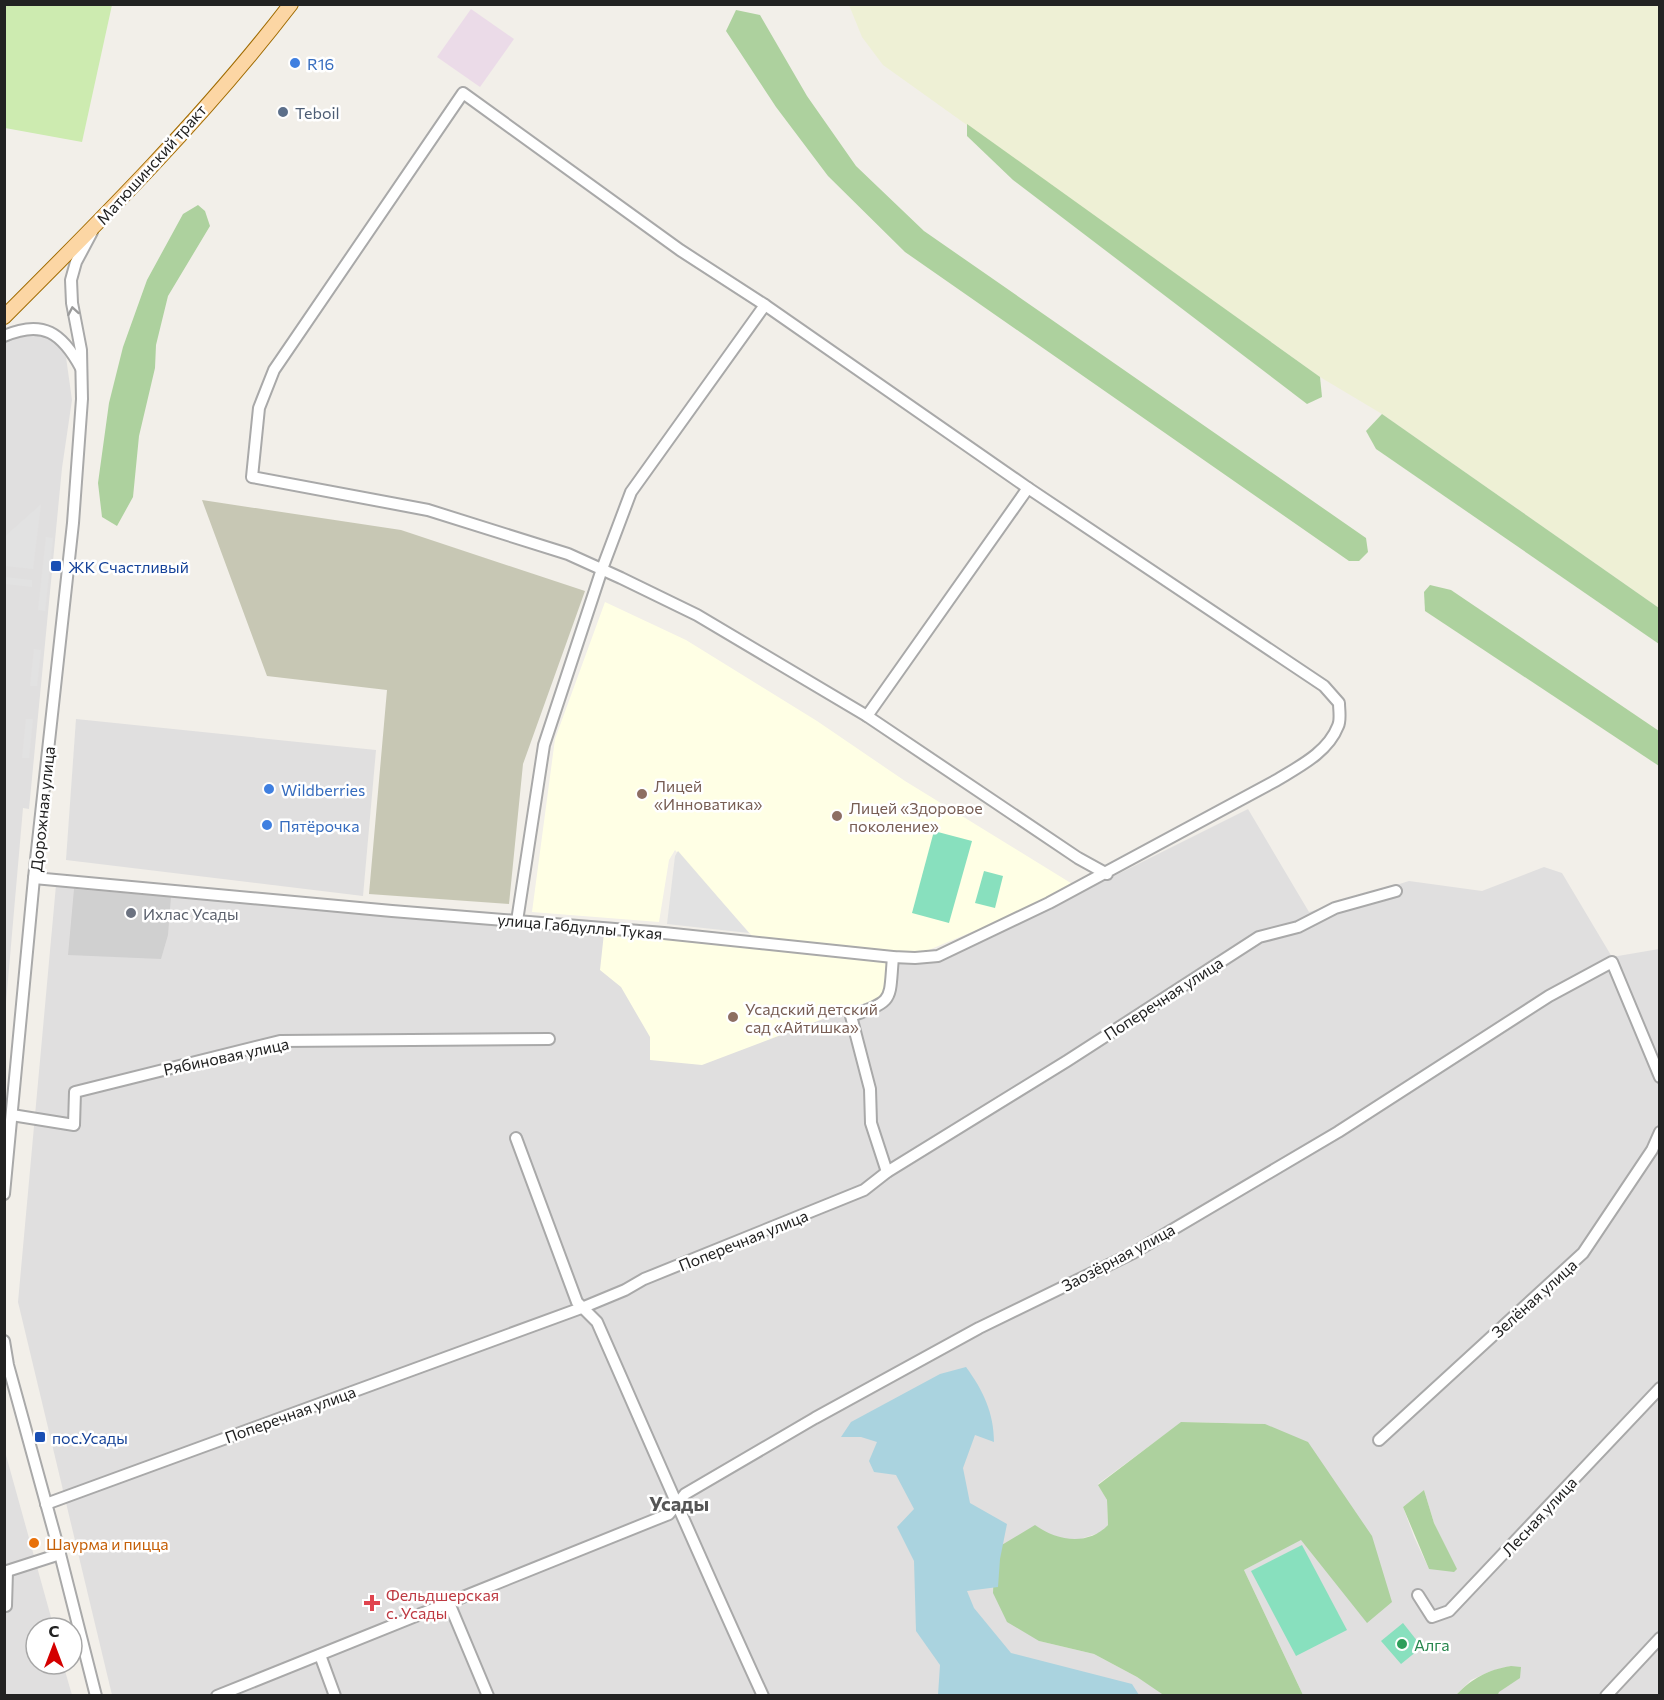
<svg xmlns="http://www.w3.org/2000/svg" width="1664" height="1700" font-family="Commissioner,sans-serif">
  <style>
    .residential { fill: #e0dfdf; fill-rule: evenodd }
    .industrial { fill: #ebdbe8 }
    .education { fill: #ffffe5 }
    .religious { fill: #d0d0d0 }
    .construction { fill: #c7c7b4 }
    .farmland { fill: #eef0d5 }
    .grass { fill: #cdebb0 }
    .forest { fill: #add19e }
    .pitch { fill: #88e0be }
    .parking { fill: #e2e2e2 }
    .water { fill: #aad3df }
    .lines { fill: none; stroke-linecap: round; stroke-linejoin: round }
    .minor-casing { stroke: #a9a9a9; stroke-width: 14 }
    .major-casing { stroke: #a06b00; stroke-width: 16 }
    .minor { stroke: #fff; stroke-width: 10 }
    .major { stroke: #fcd6a4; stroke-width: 14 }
    .oneway { stroke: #9c9c9c }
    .shop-dot { fill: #3f7fe0; stroke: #fff; stroke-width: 2 }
    .service-dot { fill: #5c6f8a; stroke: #fff; stroke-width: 2 }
    .transit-dot { fill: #1a4fb4; stroke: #fff; stroke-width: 2 }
    .education-dot { fill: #8d6e63; stroke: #fff; stroke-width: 2 }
    .worship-dot { fill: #6b7280; stroke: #fff; stroke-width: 2 }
    .food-dot { fill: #e8710a; stroke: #fff; stroke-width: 2 }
    .health-dot { fill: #e0444e; stroke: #fff; stroke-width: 2 }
    .leisure-dot { fill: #2e9e5b; stroke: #fff; stroke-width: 2 }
    .labels { text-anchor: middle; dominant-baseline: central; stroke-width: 5; stroke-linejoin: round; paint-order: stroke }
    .shop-label { font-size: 16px; fill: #366cbe; stroke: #fff; text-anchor: start }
    .service-label { font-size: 16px; fill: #4e5e75; stroke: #fff; text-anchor: start }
    .street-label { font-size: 16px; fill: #222; stroke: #fff }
    .transit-label { font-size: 16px; fill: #164399; stroke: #fff; text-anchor: start }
    .education-label { font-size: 16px; fill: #785e54; stroke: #fff; text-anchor: start }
    .worship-label { font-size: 16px; fill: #5b616d; stroke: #fff; text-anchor: start }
    .food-label { font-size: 16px; fill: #c56008; stroke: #fff; text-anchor: start }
    .health-label { font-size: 16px; fill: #be3a42; stroke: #fff; text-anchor: start }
    .leisure-label { font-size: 16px; fill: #27864d; stroke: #fff; text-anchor: start }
    .quarter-label { font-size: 20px; font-weight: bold; fill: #555; stroke: #fff }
  </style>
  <rect width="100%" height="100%" fill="#f2efe9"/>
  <!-- residential -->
  <g class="residential">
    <polygon points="38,333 49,337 59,346 66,357 72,400 62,468 29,809 23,808 5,1014 4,341 16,335"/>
    <polygon points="76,719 376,750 363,896 66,860"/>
    <path d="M 1248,809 L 1309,912 L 1409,881 L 1482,891 L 1544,867 L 1562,873 L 1612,957 L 1659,949 L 1659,1695 L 1498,1695 L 1511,1666 L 1491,1671 L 1471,1680 L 1456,1695 L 1303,1695 L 1244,1570 L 1301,1539 L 1265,1424 L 1182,1422 L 1098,1484 L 1107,1500 L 1108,1525 L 1102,1532 L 1074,1541 L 1047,1534 L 1039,1641 L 1094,1654 L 1137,1677 L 1165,1695 L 112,1695 L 18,1302 L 56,885 L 887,961 L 937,959 L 1086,890 ZM 1424,1490 L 1434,1523 L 1456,1569 L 1429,1569 L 1414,1537 L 1403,1507 Z"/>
    <polygon points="4,1448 54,1628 36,1628 36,1664 63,1664 72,1695 5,1695"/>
  </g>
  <!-- industrial -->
  <polygon class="industrial" points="471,9 514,39 480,87 437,57"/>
  <!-- education -->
  <g class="education">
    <polygon points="605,602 686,640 817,721 905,781 1074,885 993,923 924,952 890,952 754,938 675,850 669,860 659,922 532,912 555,739"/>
    <polygon points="604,933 887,961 884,993 881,997 702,1065 650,1060 650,1037 621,987 600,970"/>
  </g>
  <!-- religious -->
  <polygon class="religious" points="74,889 171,897 168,935 161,959 68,955"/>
  <!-- construction -->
  <polygon class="construction" points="202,500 401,530 585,591 523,764 509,904 369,894 387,690 267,676"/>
  <!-- farmland -->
  <polygon class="farmland" points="849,5 1659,5 1659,608 1382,414 1320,377 883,65 862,37"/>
  <!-- grass -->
  <polygon class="grass" points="4,5 112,5 82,142 5,128"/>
  <!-- forest -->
  <g class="forest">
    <polygon points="736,10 760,15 807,96 856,166 924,231 1366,538 1368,552 1359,561 1349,561 905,252 828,176 776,107 726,31"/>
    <polygon points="967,124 1320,377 1322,397 1307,404 1013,180 967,136"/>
    <polygon points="198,205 205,211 210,226 168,296 156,345 155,368 139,436 133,497 117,526 102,517 98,483 109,403 123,347 147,280 183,214"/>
    <polygon points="1382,414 1659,608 1659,644 1376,449 1366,431"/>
    <polygon points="1430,585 1451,590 1659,731 1659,766 1425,611 1424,592"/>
    <path d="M 1181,1422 L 1265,1424 L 1308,1442 L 1372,1536 L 1392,1602 L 1367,1623 L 1301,1540 L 1244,1570 L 1303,1695 L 1165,1696 L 1137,1677 L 1094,1654 L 1039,1641 L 1007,1622 L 993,1593 L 995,1549 L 1035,1525 C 1057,1541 1088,1546 1108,1525 L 1107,1500 L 1098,1485 Z"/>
    <polygon points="1424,1490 1434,1523 1457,1569 1454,1572 1429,1569 1403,1507"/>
    <path d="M 1511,1666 L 1521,1667 L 1520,1678 L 1499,1692 L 1498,1695 L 1456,1695 C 1473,1678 1487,1670 1511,1666 Z"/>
  </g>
  <!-- pitch -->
  <g class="pitch">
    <polygon points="934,831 972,841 949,923 912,913"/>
    <polygon points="984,871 1003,876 995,908 975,903"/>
    <polygon points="1302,1545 1347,1630 1296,1656 1251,1571"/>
    <polygon points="1403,1623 1422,1647 1401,1664 1381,1641"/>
  </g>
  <!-- parking -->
  <g class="parking">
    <polygon points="41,504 33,569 5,566 5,536"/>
    <polygon points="46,537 53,538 45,611 38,610"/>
    <polygon points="5,577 32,580 32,587 5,584"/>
    <polygon points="34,649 41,650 37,686 30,686"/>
    <polygon points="26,719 33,719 29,758 22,758"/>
    <polygon points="678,851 749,933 667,924 675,856"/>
  </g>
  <!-- water -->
  <path class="water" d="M 966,1367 C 983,1390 994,1413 994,1442 L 975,1435 L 963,1468 L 970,1503 L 1007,1524 L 1000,1559 L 998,1587 L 967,1591 L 974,1608 L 1011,1653 L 1132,1684 L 1139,1695 L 938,1695 L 940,1665 L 916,1631 L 914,1561 L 897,1527 L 914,1509 L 896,1475 L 874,1472 L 869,1461 L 877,1442 L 861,1437 L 841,1437 L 851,1422 L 940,1374 Z"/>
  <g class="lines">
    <!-- minor casing -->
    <g class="minor-casing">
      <g id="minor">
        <path d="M 4,336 C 43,319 62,333 81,368"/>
        <polyline points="867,716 1028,488"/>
        <path d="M 34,878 L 392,911 L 664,933 L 893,957 L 915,958 L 938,956 L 1049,903 L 1277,780 C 1300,766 1328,752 1338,726 C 1341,720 1339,710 1339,703 L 1324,686 L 1028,488 L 765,305 L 680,250 L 463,93 L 274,370 L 259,408 L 252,477 L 428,510 L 568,554 L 621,578 L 697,615 L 867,716 L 1078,858 L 1107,874"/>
        <polyline points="517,921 544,745 602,569 631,492 765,305"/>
        <polyline points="12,1115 74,1125 75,1092 280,1041 549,1039"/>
        <path d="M 516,1138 L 577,1302 L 597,1322 C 652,1447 706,1572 763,1696"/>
        <path d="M 887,1172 L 871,1123 L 870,1089 L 851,1016 C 895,1000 889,1002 893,957"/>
        <polyline points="4,1194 34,878 73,523 82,399 81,350 72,303 71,280 76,262 92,232"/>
        <polyline points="4,1341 8,1365 60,1554 96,1696"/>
        <polyline points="1379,1440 1583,1253 1652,1150 1660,1132"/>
        <polyline points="46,1504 584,1307 625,1290 644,1279 864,1190 887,1172 1067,1061 1259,937 1298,927 1335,908 1396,891"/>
        <polyline points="4,1572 60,1554"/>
        <polyline points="1418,1595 1432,1617 1449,1611 1660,1388"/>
        <polyline points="449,1603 488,1696"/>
        <polyline points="4,1606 6,1606 7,1571"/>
        <polyline points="320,1655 335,1696"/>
        <polyline points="217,1696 669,1514 685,1494 815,1418 979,1328 1133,1253 1338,1132 1549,996 1612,962 1660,1077"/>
        <polyline points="1606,1696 1660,1638"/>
      </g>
    </g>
    <!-- major casing -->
    <g class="major-casing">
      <path id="major" d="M 4,317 C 103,218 205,116 291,4"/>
    </g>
    <!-- minor -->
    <use href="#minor" class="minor"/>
    <!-- major -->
    <use href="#major" class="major"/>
  </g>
  <!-- one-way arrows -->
  <defs><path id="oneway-chevron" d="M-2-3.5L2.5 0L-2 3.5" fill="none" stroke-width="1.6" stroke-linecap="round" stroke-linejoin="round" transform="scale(1.5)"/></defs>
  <use class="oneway" href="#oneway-chevron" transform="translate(73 311) rotate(-100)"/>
  <!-- markers -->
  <g class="shop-dot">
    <circle cx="295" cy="63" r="6"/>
    <circle cx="269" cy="789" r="6"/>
    <circle cx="267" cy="825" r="6"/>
  </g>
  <circle class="service-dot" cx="283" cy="112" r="6"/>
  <g class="transit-dot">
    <rect x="50" y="560" width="12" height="12" rx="3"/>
    <rect x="34" y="1431" width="12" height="12" rx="3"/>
  </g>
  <g class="education-dot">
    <circle cx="642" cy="794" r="6"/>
    <circle cx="837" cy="816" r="6"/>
    <circle cx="733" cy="1017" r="6"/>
  </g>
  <circle class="worship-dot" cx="131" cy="913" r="6"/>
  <circle class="food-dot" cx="34" cy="1543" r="6"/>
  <path class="health-dot" d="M369 1594h6v6h6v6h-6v6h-6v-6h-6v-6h6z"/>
  <circle class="leisure-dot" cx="1402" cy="1644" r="6"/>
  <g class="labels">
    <!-- shop labels -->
    <g class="shop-label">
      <text x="307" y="63">R16</text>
      <text x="281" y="789">Wildberries</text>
      <text x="279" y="825">Пятёрочка</text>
    </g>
    <!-- service labels -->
    <g class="service-label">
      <text x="295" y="112">Teboil</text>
    </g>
    <!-- street labels -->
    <g class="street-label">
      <text transform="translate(151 164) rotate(-48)">Матюшинский тракт</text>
      <text transform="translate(42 809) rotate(-84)">Дорожная улица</text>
      <text transform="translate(580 926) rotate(5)">улица Габдуллы Тукая</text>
      <text transform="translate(1163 998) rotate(-33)">Поперечная улица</text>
      <text transform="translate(226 1056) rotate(-12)">Рябиновая улица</text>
      <text transform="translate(743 1240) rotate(-22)">Поперечная улица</text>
      <text transform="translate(1118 1257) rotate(-28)">Заозёрная улица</text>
      <text transform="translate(1534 1298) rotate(-42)">Зелёная улица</text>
      <text transform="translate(290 1414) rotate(-20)">Поперечная улица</text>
      <text transform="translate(1539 1516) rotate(-47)">Лесная улица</text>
    </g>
    <!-- transit labels -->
    <g class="transit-label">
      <text x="68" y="566">ЖК Счастливый</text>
      <text x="52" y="1437">пос.Усады</text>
    </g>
    <!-- education labels -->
    <g class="education-label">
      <text x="654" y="785">Лицей<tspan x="654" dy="18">«Инноватика»</tspan></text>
      <text x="849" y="807">Лицей «Здоровое<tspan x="849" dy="18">поколение»</tspan></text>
      <text x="745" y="1008">Усадский детский<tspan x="745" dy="18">сад «Айтишка»</tspan></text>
    </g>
    <!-- worship labels -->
    <g class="worship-label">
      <text x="143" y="913">Ихлас Усады</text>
    </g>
    <!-- food labels -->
    <g class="food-label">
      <text x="46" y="1543">Шаурма и пицца</text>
    </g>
    <!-- health labels -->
    <g class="health-label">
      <text x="386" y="1594">Фельдшерская<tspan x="386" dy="18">с. Усады</tspan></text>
    </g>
    <!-- leisure labels -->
    <g class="leisure-label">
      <text x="1414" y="1644">Алга</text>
    </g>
    <!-- quarter labels -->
    <g class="quarter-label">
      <text x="679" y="1503">Усады</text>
    </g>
  </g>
  <!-- border -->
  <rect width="1664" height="1700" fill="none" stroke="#222222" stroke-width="12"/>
  <!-- north arrow -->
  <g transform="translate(54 1646)"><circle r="28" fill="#ffffff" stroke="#a7a7a7" stroke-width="1.5"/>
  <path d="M0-4.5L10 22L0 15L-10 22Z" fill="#d40000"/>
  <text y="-9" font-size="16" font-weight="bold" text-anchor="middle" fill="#222222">С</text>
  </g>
</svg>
